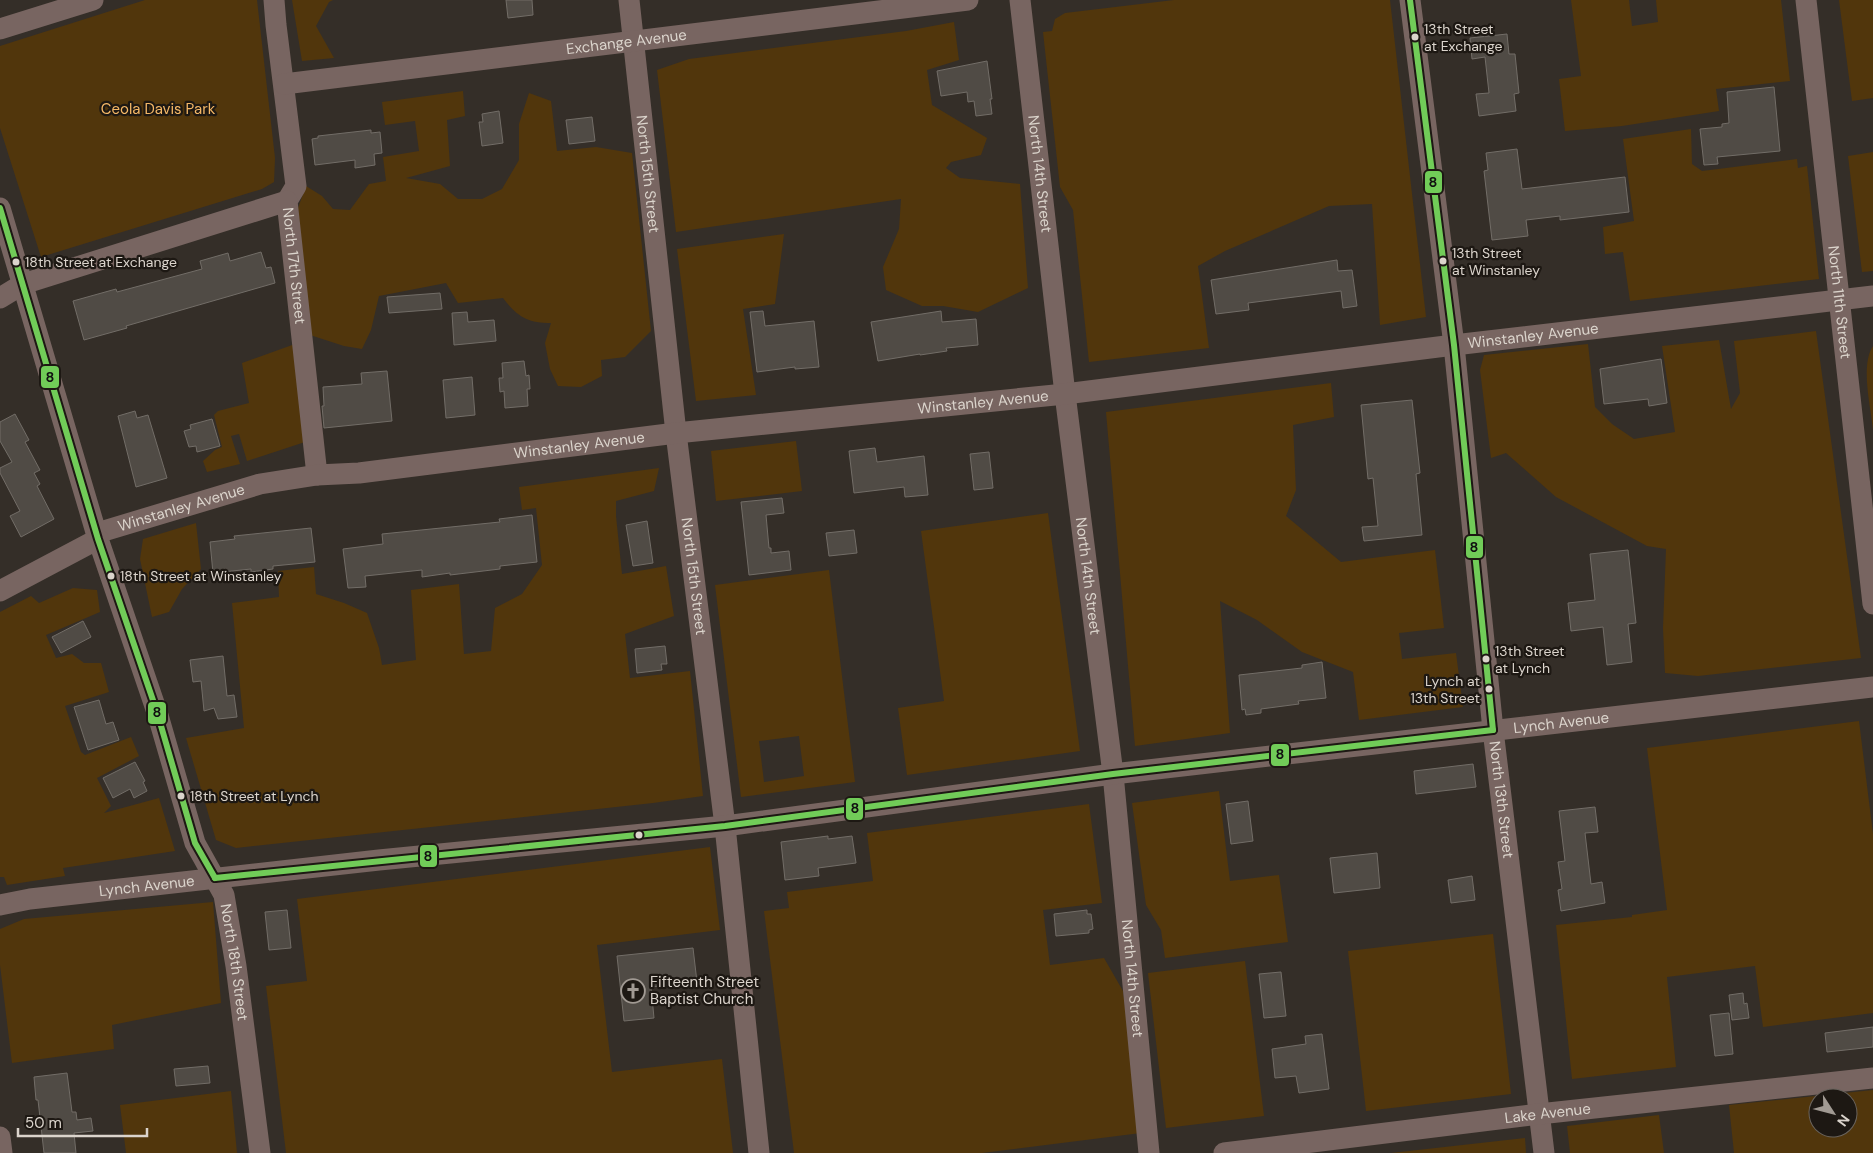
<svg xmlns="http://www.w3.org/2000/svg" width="1873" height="1153" font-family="'DM Sans',sans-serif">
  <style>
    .green { fill: #51360c; fill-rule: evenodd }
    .building { fill: #504b45; stroke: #726d67 }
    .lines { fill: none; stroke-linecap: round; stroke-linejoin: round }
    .minor { stroke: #786561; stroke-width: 21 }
    .bus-1-casing { stroke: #1d1813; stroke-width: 10 }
    .bus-1 { stroke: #71cc58; stroke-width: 6 }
    .bus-dot { fill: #dbd4cc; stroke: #1d1813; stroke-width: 2 }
    .labels { text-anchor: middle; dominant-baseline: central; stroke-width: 4.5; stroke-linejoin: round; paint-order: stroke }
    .bus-label { font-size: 14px; fill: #dbd4cc; stroke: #1d1813; text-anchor: start }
    .street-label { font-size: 15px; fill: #dbd4cc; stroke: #1d1813 }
    .park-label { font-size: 15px; fill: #f5b867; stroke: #1d1813 }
    .poi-label { font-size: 15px; fill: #dbd4cc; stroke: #1d1813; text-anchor: start }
    .line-badge { stroke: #1d1813; stroke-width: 2 }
    .pale-badge-label { font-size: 14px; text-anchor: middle; font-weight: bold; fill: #111 }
  </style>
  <rect width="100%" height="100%" fill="#342e28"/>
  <!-- green -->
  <g class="green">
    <polygon points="145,0 257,0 275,158 274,182 262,189 41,257 0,128 0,46"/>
    <polygon points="292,0 333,0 329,2 316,26 334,58 302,61"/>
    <polygon points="1174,0 1390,0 1426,317 1380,325 1372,204 1329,206 1225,251 1198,266 1209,348 1089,362 1073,210 1060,187 1043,32 1052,31 1055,19 1065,13"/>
    <polygon points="1571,0 1629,0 1632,26 1658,22 1656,0 1781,0 1790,81 1716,89 1719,111 1622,126 1565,131 1559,79 1581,76"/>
    <polygon points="1839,0 1873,0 1873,98 1852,101"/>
    <polygon points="954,22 959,60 927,70 932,105 987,138 981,155 951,162 946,168 960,178 1020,184 1028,288 978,312 943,306 922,306 886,290 883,267 899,229 901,199 676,232 657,70 689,59 906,31"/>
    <path d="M 463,91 L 465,116 L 447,120 L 450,166 L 406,178 L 440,184 L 458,199 L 482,199 L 502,189 L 519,160 L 519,124 L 529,93 L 551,101 L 557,151 L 596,147 L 632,153 L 651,331 L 625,357 L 601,360 L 602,376 L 581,387 L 558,386 L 550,369 L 545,343 L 551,323 C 527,323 517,316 503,298 L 458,303 L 446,283 L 379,296 L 371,330 L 362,349 L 344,346 L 310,335 L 298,208 L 306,186 L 322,196 L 333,209 L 350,210 L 369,184 L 386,181 L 383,157 L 419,151 L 415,121 L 385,125 L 382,102 Z"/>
    <polygon points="1691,129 1692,164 1702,171 1797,159 1798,168 1807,166 1819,279 1630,301 1623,252 1605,254 1603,227 1634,221 1623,139"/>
    <polygon points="1873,152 1873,271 1862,272 1848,156"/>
    <polygon points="784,234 775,304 743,309 756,395 696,401 677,249"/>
    <polygon points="1816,331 1861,658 1698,676 1665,673 1663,628 1666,549 1647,546 1556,497 1506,453 1491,458 1480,370 1484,355 1588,344 1595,407 1612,424 1634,439 1675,432 1662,346 1719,340 1731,409 1740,393 1734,341"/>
    <polygon points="295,344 305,442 247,461 239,434 231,436 240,464 207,472 203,461 215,450 222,447 214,415 218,411 249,403 242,363"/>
    <path d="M 1873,346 L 1873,430 C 1871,407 1860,365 1873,346 Z"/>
    <polygon points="1331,383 1334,417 1293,425 1296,490 1286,516 1341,562 1435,550 1444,628 1399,633 1402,659 1456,653 1463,707 1359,720 1353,672 1302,652 1257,620 1220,601 1230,733 1135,746 1106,412"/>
    <polygon points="796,441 802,491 716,501 711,451"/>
    <polygon points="659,468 654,491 616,501 616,516 622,574 666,566 674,616 625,634 630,678 690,671 703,796 653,803 236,848 216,840 186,738 244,728 232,603 279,597 278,571 314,567 316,594 344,603 367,613 379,648 382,665 416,660 411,590 459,584 464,654 491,651 495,608 522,594 542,565 536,508 522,510 519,487"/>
    <polygon points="1048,513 1080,751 907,775 898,708 944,701 921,531"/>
    <polygon points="196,523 201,569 182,589 169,612 152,617 140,559 143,539"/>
    <path d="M 829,570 L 855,782 L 741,797 L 715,585 ZM 799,736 L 804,776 L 764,782 L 759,741 Z"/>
    <polygon points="73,588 97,590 100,612 46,635 56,658 72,654 84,663 101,663 109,692 65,706 81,752 85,755 131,737 139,756 97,778 111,806 104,813 159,798 175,851 63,868 65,876 7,885 4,877 0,877 0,612 31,596 39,603"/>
    <polygon points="1859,721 1873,834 1873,1013 1763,1027 1755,966 1667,977 1676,1067 1572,1079 1556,925 1632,917 1632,915 1667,910 1647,748"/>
    <polygon points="1219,791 1230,881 1279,875 1288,942 1165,958 1161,930 1146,905 1132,803"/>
    <polygon points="1089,804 1102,903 1043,910 1050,965 1104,958 1123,991 1141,1133 982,1153 794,1153 764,911 789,908 787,892 873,881 867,833"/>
    <polygon points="710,847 720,930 597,945 612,1072 722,1059 733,1153 286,1153 266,986 307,981 297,899"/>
    <polygon points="213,902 221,1003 112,1025 114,1049 12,1063 0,965 0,929 24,919"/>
    <polygon points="1493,934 1511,1094 1366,1111 1348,951"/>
    <polygon points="1245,961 1264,1116 1166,1128 1148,973"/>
    <path d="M 1873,1090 L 1873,1153 L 1734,1153 L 1729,1105 ZM 1818,1098 L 1848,1098 L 1848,1128 L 1818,1128 Z"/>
    <polygon points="231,1091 237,1153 126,1153 120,1105"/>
    <polygon points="1659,1115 1664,1153 1570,1153 1567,1126"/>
    <polygon points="1525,1138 1526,1153 1391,1153"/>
  </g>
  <!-- building -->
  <g class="building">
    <polygon points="506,0 532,0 533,15 508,18"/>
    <polygon points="1507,34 1509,54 1515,54 1519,93 1514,94 1516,111 1479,116 1476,94 1489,93 1485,57 1472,59 1470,38"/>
    <polygon points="987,61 992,99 990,99 992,114 976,116 974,101 968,102 967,92 941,96 937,71"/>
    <polygon points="1774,87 1780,151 1717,157 1718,164 1704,165 1700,129 1722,127 1722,124 1729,123 1727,92"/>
    <polygon points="499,111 503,143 482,146 479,122 483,122 482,114"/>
    <polygon points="592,117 595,141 569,144 566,120"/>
    <polygon points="371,130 371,133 380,132 382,153 374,154 375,165 355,168 355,160 315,165 312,139 318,138 318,136"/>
    <polygon points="1517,149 1522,189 1625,177 1629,212 1560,220 1560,216 1526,220 1528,236 1492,240 1484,171 1488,170 1486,153"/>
    <polygon points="261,252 266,268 271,267 275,283 126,326 127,328 84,340 73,301 116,289 117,292 202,269 200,261 228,253 230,261"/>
    <polygon points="1337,260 1338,271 1352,270 1357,306 1343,308 1341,291 1248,303 1249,310 1216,314 1211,280"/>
    <polygon points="440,293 442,309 389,313 387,297"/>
    <polygon points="763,311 765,326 814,321 819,367 795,369 795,367 757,372 750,312"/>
    <polygon points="941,311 942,322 976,319 978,345 946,348 947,351 920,355 920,354 878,361 871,322"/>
    <polygon points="467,312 468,322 494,320 496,341 454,345 452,313"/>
    <polygon points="1661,359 1667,403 1649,406 1648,399 1604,404 1600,369"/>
    <polygon points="524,361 526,376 529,375 530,389 527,389 528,406 505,408 504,391 500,392 499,378 503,378 502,363"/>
    <polygon points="387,371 392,421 324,428 322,406 324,406 323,387 362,384 361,373"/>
    <polygon points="472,377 475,415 446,418 443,380"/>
    <polygon points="1412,400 1420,473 1416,474 1422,535 1364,541 1362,527 1378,526 1373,478 1368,479 1361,405"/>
    <polygon points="135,411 137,418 148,415 167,478 136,487 118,416"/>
    <polygon points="15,414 29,440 25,442 40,470 34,473 40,484 37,486 54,519 21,537 10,516 20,511 0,473 0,468 12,462 0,441 0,422"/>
    <polygon points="212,419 220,446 197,452 196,446 189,447 184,431 191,429 190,425"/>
    <polygon points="875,448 877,462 924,456 928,495 905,497 904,487 854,493 849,451"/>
    <polygon points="989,452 993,488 974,490 970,454"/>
    <polygon points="782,498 784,513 766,515 769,548 771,548 771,553 789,551 791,570 749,575 741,502"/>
    <polygon points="532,515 537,562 500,566 500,569 450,575 450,573 422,577 422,570 365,576 366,587 348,588 343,549 383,544 382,534 500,522 499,519"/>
    <polygon points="647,521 653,563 633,566 626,525"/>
    <polygon points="311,528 315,562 273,566 273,569 251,572 251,569 213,573 210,542 235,539 234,536"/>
    <polygon points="854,530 857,553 829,556 826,533"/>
    <polygon points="1628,550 1636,623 1628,624 1632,662 1607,665 1603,627 1571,631 1568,603 1595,600 1590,554"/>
    <polygon points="83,621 91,637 61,653 52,637"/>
    <polygon points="665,646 667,664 661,664 662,670 637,673 635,649"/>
    <polygon points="223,656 227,696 234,695 237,717 218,719 214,708 204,711 201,681 193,682 190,660"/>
    <polygon points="1322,662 1326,698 1298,701 1299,704 1261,709 1261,713 1246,715 1245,709 1242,710 1239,675 1302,668 1302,665"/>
    <polygon points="99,700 106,724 113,722 119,740 88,750 74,707"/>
    <polygon points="135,762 145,781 143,782 147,791 134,798 130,789 113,798 103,778"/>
    <polygon points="1473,764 1476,787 1416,794 1414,771"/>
    <polygon points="1248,801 1253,841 1231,844 1226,804"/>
    <polygon points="1595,807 1598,832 1585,833 1591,884 1602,882 1605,903 1561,911 1558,890 1562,889 1558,862 1565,861 1559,811"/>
    <polygon points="828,836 828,839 852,836 856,863 818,868 819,876 785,880 781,842"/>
    <polygon points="1377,853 1380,888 1334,893 1330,858"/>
    <polygon points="1472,876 1475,900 1451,903 1448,880"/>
    <polygon points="287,910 291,948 269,950 265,912"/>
    <polygon points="1087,910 1087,914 1091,914 1093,929 1089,930 1089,933 1056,936 1054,914"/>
    <polygon points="693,948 697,982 651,987 654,1018 624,1021 617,956"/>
    <polygon points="1281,972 1286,1016 1264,1018 1259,974"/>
    <polygon points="1743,993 1744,1004 1747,1003 1749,1018 1732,1020 1729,995"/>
    <polygon points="1729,1013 1733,1054 1715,1056 1710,1015"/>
    <polygon points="1873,1027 1873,1047 1827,1052 1825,1033"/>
    <polygon points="1322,1034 1329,1089 1299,1093 1296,1076 1275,1078 1272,1049 1306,1044 1305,1036"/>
    <polygon points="208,1066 210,1083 176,1086 174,1069"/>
    <polygon points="67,1073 72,1112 76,1112 77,1120 91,1118 93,1131 74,1133 76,1153 44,1153 38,1100 36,1100 34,1077"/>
  </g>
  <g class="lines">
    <!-- minor -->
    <g class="minor">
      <path id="s1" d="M 274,0 L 276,25 L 296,186 L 287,201 L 317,475"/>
      <path id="s2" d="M 629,0 L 676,433 L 725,826 L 759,1153"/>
      <path id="s3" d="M 1020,0 L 1065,394 L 1113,774 L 1149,1153"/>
      <path id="s4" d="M 1410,0 L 1454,345 L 1493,730 L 1544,1153"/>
      <path id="s5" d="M 1806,0 L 1873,604"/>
      <polyline points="0,29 93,0"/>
      <path id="s6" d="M 284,84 L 968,0"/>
      <path id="s7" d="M 0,208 L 98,539 L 157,712 L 195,843 L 224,895 L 236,966 L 260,1153"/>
      <polyline points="0,298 23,284 287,201"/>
      <path id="s8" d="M 97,533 L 260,484 L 317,475 L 359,473 L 676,433 L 1065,394 L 1454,345 L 1873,296"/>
      <polyline points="0,591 98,539"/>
      <path id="s9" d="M 0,905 L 30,899 L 379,860 L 725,826 L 1113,774 L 1873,687"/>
      <polyline points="0,1137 2,1153"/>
      <path id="s10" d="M 1224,1153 L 1539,1114 L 1873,1078"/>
    </g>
    <!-- bus-1 casing -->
    <g class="bus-1-casing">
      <g id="bus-1">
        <polyline points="1410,0 1454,345 1493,730"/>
        <polyline points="0,208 98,539 157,712 195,843 215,878"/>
        <polyline points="215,878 725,826 1113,774 1493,730"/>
      </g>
    </g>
    <!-- bus-1 -->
    <use href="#bus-1" class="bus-1"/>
  </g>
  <!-- icons -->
  <defs>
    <g id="church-ring" transform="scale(1.25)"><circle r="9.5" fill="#1d1813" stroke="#a19a93" stroke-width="1.5"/><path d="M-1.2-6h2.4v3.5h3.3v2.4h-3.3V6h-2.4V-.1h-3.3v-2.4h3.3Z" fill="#a19a93"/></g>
  </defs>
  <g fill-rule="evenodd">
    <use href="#church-ring" x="633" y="991"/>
  </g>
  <!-- markers -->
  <g class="bus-dot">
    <circle cx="1415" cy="37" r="4.5"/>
    <circle cx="1443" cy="261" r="4.5"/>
    <circle cx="16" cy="262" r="4.5"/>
    <circle cx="111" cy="576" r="4.5"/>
    <circle cx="1486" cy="659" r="4.5"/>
    <circle cx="1489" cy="689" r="4.5"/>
    <circle cx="181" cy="796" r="4.5"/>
    <circle cx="639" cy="835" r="4.5"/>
  </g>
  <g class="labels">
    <!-- bus labels -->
    <g class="bus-label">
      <text x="1424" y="29">13th Street<tspan x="1424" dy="17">at Exchange</tspan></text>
      <text x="1452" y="253">13th Street<tspan x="1452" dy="17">at Winstanley</tspan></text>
      <text x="25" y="262">18th Street at Exchange</text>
      <text x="120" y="576">18th Street at Winstanley</text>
      <text x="1495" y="651">13th Street<tspan x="1495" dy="17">at Lynch</tspan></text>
      <text x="1480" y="681" text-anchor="end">Lynch at<tspan x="1480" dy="17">13th Street</tspan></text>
      <text x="190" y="796">18th Street at Lynch</text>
    </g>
    <!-- street labels -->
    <g class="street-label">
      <text stroke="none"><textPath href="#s6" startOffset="345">Exchange Avenue</textPath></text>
      <text stroke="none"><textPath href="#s2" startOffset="175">North 15th Street</textPath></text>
      <text stroke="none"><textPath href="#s3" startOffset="175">North 14th Street</textPath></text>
      <text stroke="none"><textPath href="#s1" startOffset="270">North 17th Street</textPath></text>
      <text stroke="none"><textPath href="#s5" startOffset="304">North 11th Street</textPath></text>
      <text stroke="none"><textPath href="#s8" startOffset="1452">Winstanley Avenue</textPath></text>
      <text stroke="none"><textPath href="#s8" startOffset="898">Winstanley Avenue</textPath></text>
      <text stroke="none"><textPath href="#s8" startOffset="492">Winstanley Avenue</textPath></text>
      <text stroke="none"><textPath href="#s8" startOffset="88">Winstanley Avenue</textPath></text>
      <text stroke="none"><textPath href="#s3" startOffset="580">North 14th Street</textPath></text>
      <text stroke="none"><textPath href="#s2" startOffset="580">North 15th Street</textPath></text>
      <text stroke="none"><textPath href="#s9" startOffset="1572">Lynch Avenue</textPath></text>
      <text stroke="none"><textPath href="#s4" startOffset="805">North 13th Street</textPath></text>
      <text stroke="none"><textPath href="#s9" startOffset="148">Lynch Avenue</textPath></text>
      <text stroke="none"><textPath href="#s7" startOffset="792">North 18th Street</textPath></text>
      <text stroke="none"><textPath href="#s3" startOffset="985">North 14th Street</textPath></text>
      <text stroke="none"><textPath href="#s10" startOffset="326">Lake Avenue</textPath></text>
    </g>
    <!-- park labels -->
    <g class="park-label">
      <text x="158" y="109">Ceola Davis Park</text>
    </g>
    <!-- poi labels -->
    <g class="poi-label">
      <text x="650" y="982">Fifteenth Street<tspan x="650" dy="17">Baptist Church</tspan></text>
    </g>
  </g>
  <g class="line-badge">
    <rect x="1424" y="170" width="19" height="24" rx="5" fill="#71cc58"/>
    <rect x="40" y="365" width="20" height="24" rx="5" fill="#71cc58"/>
    <rect x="1465" y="535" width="19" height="24" rx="5" fill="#71cc58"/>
    <rect x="147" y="701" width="20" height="24" rx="5" fill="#71cc58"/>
    <rect x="1270" y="743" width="20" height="24" rx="5" fill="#71cc58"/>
    <rect x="845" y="797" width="19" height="24" rx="5" fill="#71cc58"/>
    <rect x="419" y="844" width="19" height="24" rx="5" fill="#71cc58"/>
  </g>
  <g class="pale-badge-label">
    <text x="1433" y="187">8</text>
    <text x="50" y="382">8</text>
    <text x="1474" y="552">8</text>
    <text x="157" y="717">8</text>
    <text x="1280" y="759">8</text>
    <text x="855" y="813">8</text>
    <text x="428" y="861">8</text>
  </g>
  <!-- north arrow -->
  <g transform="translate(1833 1113) rotate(126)"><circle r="24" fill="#1d1813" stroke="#69635d"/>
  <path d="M0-4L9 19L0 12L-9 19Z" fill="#a19a93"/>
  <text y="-8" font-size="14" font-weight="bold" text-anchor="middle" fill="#dbd4cc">N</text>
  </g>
  <!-- scale -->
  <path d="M18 1128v8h129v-8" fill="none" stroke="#dbd4cc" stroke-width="2.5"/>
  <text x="25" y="1128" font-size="15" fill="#dbd4cc" stroke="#1d1813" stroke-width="4" paint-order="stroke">50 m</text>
</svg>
